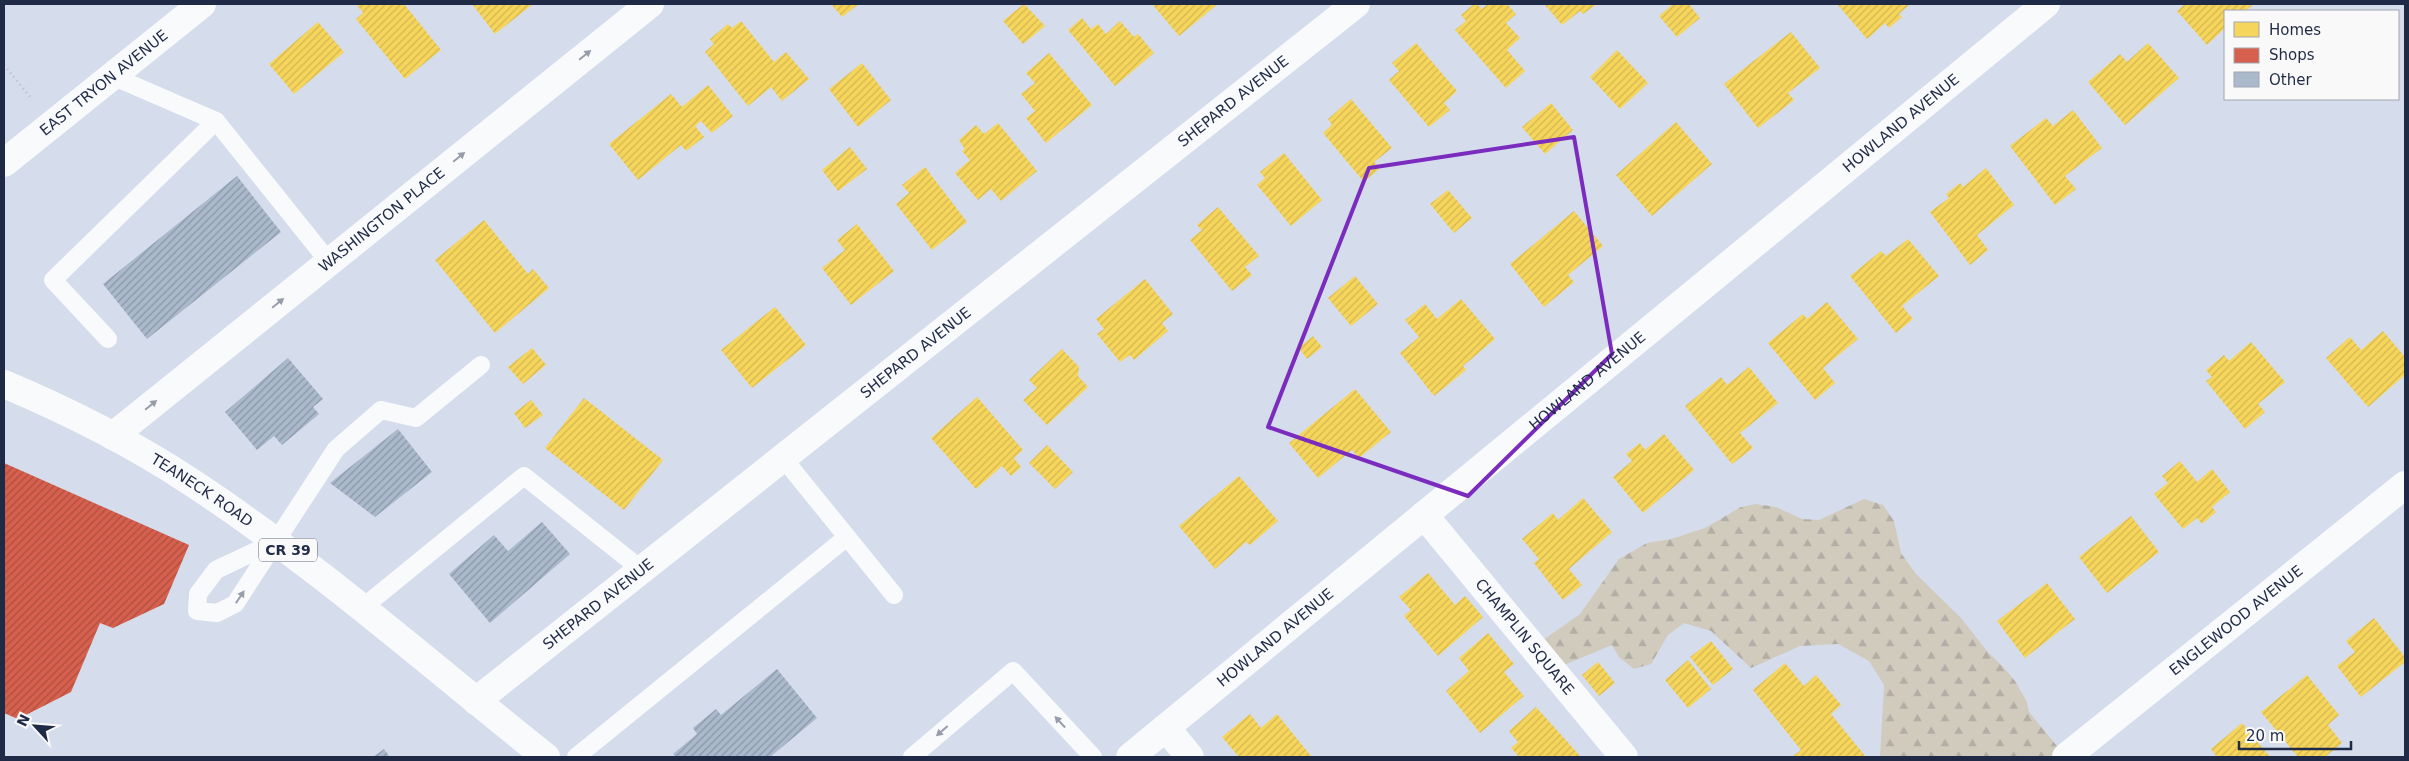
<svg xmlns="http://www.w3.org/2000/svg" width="2409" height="761" font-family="'DejaVu Sans',sans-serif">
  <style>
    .forest { fill: url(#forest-firs) }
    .homes { fill: url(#homes-hatch) }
    .shops { fill: url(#shops-hatch) }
    .building { fill: url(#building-hatch) }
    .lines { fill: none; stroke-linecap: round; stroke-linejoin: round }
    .path { stroke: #babdc6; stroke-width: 3; stroke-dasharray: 1 4; stroke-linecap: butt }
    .lane { stroke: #f9fafc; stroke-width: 18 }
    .street { stroke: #f9fafc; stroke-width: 28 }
    .primary { stroke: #f9fafc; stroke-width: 28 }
    .oneway { fill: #979caa }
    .marked { fill: none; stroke: #7b2cbf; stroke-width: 4; stroke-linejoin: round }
    .labels { text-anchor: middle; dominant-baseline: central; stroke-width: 5; stroke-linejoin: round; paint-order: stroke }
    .shield { fill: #f9f9f9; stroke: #60687c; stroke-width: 1 }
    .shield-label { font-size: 14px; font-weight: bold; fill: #1f2a46 }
    .street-label { font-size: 15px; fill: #1f2a46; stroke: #f9f9f9 }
  </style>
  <defs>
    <pattern id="forest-firs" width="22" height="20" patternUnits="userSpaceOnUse" patternTransform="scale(1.25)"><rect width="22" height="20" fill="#d1cbbe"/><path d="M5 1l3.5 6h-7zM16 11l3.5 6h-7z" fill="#b3aea5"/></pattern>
    <pattern id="homes-hatch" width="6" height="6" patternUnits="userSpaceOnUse" patternTransform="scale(1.25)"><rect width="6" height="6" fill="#f6d55c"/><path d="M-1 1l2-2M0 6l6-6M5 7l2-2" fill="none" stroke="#d2b751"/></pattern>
    <pattern id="shops-hatch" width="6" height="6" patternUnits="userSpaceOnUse" patternTransform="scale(1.25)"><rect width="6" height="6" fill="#d6604d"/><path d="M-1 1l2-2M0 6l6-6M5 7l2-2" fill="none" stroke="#ad4f42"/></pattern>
    <pattern id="building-hatch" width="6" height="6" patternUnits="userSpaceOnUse" patternTransform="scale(1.25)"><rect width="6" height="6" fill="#aab9cc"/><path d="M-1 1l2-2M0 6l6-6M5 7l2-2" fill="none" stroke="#8a97a7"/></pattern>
  </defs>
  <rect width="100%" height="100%" fill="#d5dcec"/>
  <!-- forest -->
  <polygon class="forest" points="1864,499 1883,505 1894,521 1901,553 1916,574 1961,618 1987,651 2006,670 2015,681 2027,702 2029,712 2066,757 1880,757 1884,685 1869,661 1838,644 1800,646 1751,668 1711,631 1684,623 1668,635 1651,664 1634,669 1619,657 1612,645 1552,670 1533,647 1580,614 1619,559 1647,543 1671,539 1705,528 1741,507 1756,504 1776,507 1802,519 1819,520"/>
  <!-- homes -->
  <g class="homes">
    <polygon points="356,4 404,4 441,50 405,79 356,19 363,13"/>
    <polygon points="472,4 533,4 495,34"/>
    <polygon points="831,4 859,4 842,17"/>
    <polygon points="1024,4 1045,26 1023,44 1003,21"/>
    <polygon points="1152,4 1218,4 1179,36"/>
    <polygon points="1474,4 1477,4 1482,9 1488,4 1507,4 1516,14 1506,23 1520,38 1507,50 1525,71 1506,88 1455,30 1466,21 1461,15"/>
    <polygon points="1544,4 1597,4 1583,14 1580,11 1562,25"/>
    <polygon points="1673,4 1689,4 1700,18 1677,37 1659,16"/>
    <polygon points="1837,4 1910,4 1899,14 1902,17 1889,28 1885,23 1867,39"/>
    <polygon points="2185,4 2254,4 2245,11 2225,11 2225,28 2207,45 2177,11"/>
    <polygon points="1082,18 1091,29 1098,24 1106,34 1120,21 1134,37 1138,34 1154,53 1115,86 1068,30"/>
    <polygon points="741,21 774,62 786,52 809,79 782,101 771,87 748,106 705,52 714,44 710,39 728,24 732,28"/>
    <polygon points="318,22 344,52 294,94 269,64"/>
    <polygon points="1791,32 1820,68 1788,93 1794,100 1758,128 1724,84"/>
    <polygon points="1416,43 1457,91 1444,103 1450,110 1429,127 1389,80 1399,71 1392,63"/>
    <polygon points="2148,43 2179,78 2125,125 2088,82 2120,54 2127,62"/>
    <polygon points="1617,50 1648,83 1620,109 1590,77"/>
    <polygon points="1049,53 1092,105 1046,143 1026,118 1035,111 1021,94 1035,83 1026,73"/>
    <polygon points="862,63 891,100 858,127 829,89"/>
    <polygon points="708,85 733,116 712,133 701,121 695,126 704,137 686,151 681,145 638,180 609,144 671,94 682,107"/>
    <polygon points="1351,99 1392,148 1374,162 1380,168 1364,182 1323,133 1332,125 1328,119"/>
    <polygon points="1551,103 1573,130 1545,154 1522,127"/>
    <polygon points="2073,110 2102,148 2065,176 2076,189 2055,205 2010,146 2046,118 2053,126"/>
    <polygon points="1676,122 1712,164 1652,216 1616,175"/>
    <polygon points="998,123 1037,171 1001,201 991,189 978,200 955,173 970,160 962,151 965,149 959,140 976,125 984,134"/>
    <polygon points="850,147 867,169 838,191 822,170"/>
    <polygon points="1284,153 1322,200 1291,226 1257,185 1265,178 1260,172"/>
    <polygon points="925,167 967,222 932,250 896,204 909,193 902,185"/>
    <polygon points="1986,168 2014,205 1977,235 1988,250 1970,265 1930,212 1949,198 1946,194 1960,183 1963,187"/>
    <polygon points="1448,190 1472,218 1454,233 1430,204"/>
    <polygon points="1218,207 1259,256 1245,267 1252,275 1232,291 1190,240 1202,230 1197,225"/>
    <polygon points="1574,211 1603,246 1568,275 1574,282 1544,307 1510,264"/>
    <polygon points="484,220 528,274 533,269 549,288 495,333 435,260"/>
    <polygon points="857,224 894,271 851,305 822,268 845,250 837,240"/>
    <polygon points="1908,239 1939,276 1902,306 1913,319 1896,333 1850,276 1881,251 1886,256"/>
    <polygon points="1355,276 1378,304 1351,326 1328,298"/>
    <polygon points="1145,279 1173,314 1162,323 1168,331 1134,360 1130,355 1120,362 1097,334 1104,329 1096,319"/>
    <polygon points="1461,299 1495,339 1463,366 1466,370 1434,396 1400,353 1419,337 1405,320 1425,304 1437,319"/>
    <polygon points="1827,302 1858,339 1823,368 1835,383 1815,400 1768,343 1803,314 1807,319"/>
    <polygon points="775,307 806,345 752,388 721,350"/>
    <polygon points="2383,331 2405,357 2405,375 2368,407 2326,358 2350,337 2361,350"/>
    <polygon points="1313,336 1322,347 1307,359 1299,348"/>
    <polygon points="2251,342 2285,382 2258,404 2265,412 2245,429 2206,381 2212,377 2206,370 2224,355 2229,361"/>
    <polygon points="532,348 546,365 523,384 508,367"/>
    <polygon points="1062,349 1079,367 1078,376 1088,387 1047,425 1023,400 1037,388 1029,380"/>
    <polygon points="1749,367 1778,403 1740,433 1753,448 1732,464 1685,406 1721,377 1727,385"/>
    <polygon points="1355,389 1391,432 1359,458 1352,450 1318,478 1289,443"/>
    <polygon points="977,397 1023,450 1014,458 1021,467 1011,476 1002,466 976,489 931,438"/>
    <polygon points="584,398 663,460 624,510 545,448"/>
    <polygon points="531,400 543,415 525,428 514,413"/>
    <polygon points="1664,434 1694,470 1643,513 1613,477 1632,461 1626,454 1640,443 1645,450"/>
    <polygon points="1047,445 1073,472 1055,489 1029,463"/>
    <polygon points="2180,461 2197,482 2212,469 2230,492 2212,507 2216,512 2202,524 2197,518 2183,529 2154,494 2168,483 2162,476"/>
    <polygon points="1239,476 1278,521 1250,545 1246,542 1215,569 1179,526"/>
    <polygon points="1583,498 1612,532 1569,569 1582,585 1563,600 1534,563 1539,559 1522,539 1553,513 1558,520"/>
    <polygon points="2131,516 2159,552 2107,593 2079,557"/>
    <polygon points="1428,573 1455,605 1465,596 1483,617 1438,656 1404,616 1411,610 1399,597"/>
    <polygon points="2047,583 2075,619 2025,658 1997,621"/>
    <polygon points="2374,618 2405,657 2405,662 2361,697 2337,666 2355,652 2346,641"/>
    <polygon points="1488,633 1514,664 1504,672 1524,696 1480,733 1446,691 1469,671 1459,658"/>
    <polygon points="1711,641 1733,669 1713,685 1690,657"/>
    <polygon points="1688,660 1711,689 1688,708 1665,680"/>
    <polygon points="1598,662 1615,683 1599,696 1582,675"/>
    <polygon points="1785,663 1804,686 1816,675 1841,705 1831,714 1866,757 1792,757 1801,750 1753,690"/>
    <polygon points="2307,675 2339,715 2328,725 2342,743 2325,757 2298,757 2261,712"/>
    <polygon points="1536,707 1581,757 1519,757 1511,748 1518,742 1509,731"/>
    <polygon points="1250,714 1261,728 1277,714 1311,756 1239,757 1222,737"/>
    <polygon points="2242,723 2270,757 2217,757 2211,749"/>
  </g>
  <!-- shops -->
  <polygon class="shops" points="4,463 189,545 164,604 113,628 100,623 71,692 18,719 4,713"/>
  <!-- building -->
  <g class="building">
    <polygon points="237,176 281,232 147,339 103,284"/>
    <polygon points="288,358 323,399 313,407 319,414 282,445 274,436 257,450 225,412"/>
    <polygon points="398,429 432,472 375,517 330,483"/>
    <polygon points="542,522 570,554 490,623 449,574 494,535 508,551"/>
    <polygon points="777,669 817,718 770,757 676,757 673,754 697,734 693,728 716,709 721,715"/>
    <polygon points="384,749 390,757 373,757"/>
  </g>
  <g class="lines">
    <!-- path -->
    <polyline class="path" points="4,65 31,98"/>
    <!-- lane -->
    <g class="lane">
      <polyline points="112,76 216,121 329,262"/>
      <polyline points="108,339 53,280 216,121"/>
      <polyline points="783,458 894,595"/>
      <polyline points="277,541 216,570 198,594 197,611 217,613 235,604 336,449 381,410 416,418 481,365"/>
      <polyline points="361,609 524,476 642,570"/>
      <polyline points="576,757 847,537"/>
      <polyline points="912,757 1013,671 1093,757"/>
    </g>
    <!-- street -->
    <g class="street">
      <path id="s1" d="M 4,163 L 202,4"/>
      <path id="s2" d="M 113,436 L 650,4"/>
      <path id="s3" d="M 1424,515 L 1624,757"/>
      <path id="s4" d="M 476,701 L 1356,4"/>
      <polyline points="1166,728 1190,757"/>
      <path id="s5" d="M 1130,757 L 2046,4"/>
      <path id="s6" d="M 2066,757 L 2405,485"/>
    </g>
    <!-- primary -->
    <path class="primary" id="s7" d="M 4,384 C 68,411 132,443 191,482 C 316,564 429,664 546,757"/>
  </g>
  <!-- one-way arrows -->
  <defs><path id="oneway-solid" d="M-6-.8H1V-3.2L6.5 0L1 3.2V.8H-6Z" transform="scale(1.25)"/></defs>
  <g class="oneway">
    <use href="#oneway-solid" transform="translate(585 55) rotate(-39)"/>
    <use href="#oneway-solid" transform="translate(459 157) rotate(-39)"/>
    <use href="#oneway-solid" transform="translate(278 303) rotate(-39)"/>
    <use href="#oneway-solid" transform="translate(151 405) rotate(-39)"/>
    <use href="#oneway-solid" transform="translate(240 597) rotate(-56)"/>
    <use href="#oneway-solid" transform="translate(1060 722) rotate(-133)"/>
    <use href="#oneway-solid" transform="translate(942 731) rotate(139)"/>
  </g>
  <!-- marked area -->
  <path class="marked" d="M 1574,137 L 1612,354 L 1468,496 L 1268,427 L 1369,168 Z"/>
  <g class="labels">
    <!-- shield labels -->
    <rect class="shield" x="259" y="538.5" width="58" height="23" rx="4"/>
    <g class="shield-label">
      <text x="288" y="550">CR 39</text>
    </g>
    <!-- street labels -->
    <g class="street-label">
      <text stroke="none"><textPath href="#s1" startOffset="128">EAST TRYON AVENUE</textPath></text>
      <text stroke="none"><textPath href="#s4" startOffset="966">SHEPARD AVENUE</textPath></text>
      <text stroke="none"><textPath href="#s5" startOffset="998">HOWLAND AVENUE</textPath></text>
      <text stroke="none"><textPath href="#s2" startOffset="345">WASHINGTON PLACE</textPath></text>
      <text stroke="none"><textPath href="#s4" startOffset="561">SHEPARD AVENUE</textPath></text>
      <text stroke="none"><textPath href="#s5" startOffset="592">HOWLAND AVENUE</textPath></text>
      <text stroke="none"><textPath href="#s7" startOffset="225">TEANECK ROAD</textPath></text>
      <text stroke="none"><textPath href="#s4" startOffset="156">SHEPARD AVENUE</textPath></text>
      <text stroke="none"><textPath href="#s6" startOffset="218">ENGLEWOOD AVENUE</textPath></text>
      <text stroke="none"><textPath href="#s3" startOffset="158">CHAMPLIN SQUARE</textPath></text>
      <text stroke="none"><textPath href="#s5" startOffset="188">HOWLAND AVENUE</textPath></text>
    </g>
  </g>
  <!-- border -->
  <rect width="2409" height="761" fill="none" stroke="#1f2a46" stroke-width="10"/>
  <!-- legend -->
  <rect x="2224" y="10" width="175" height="90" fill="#f9f9f9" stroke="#a2a6b1"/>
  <rect x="2234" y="22" width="25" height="15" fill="#f6d55c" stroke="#a2a6b1"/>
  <text x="2269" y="35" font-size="15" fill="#1f2a46">Homes</text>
  <rect x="2234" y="48" width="25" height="15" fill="#d6604d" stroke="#a2a6b1"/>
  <text x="2269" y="60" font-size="15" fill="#1f2a46">Shops</text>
  <rect x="2234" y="72" width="25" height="15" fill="#aab9cc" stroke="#a2a6b1"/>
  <text x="2269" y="85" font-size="15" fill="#1f2a46">Other</text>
  <!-- north arrow -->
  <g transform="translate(35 726) rotate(296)" stroke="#f9f9f9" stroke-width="4" paint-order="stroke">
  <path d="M0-4L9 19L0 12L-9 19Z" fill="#1f2a46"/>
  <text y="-8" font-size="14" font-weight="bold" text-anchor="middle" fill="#1f2a46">N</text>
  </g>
  <!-- scale -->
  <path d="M2239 741v8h112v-8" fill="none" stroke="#1f2a46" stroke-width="2.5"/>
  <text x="2246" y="741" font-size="15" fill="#1f2a46" stroke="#f9f9f9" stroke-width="4" paint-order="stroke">20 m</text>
</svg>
